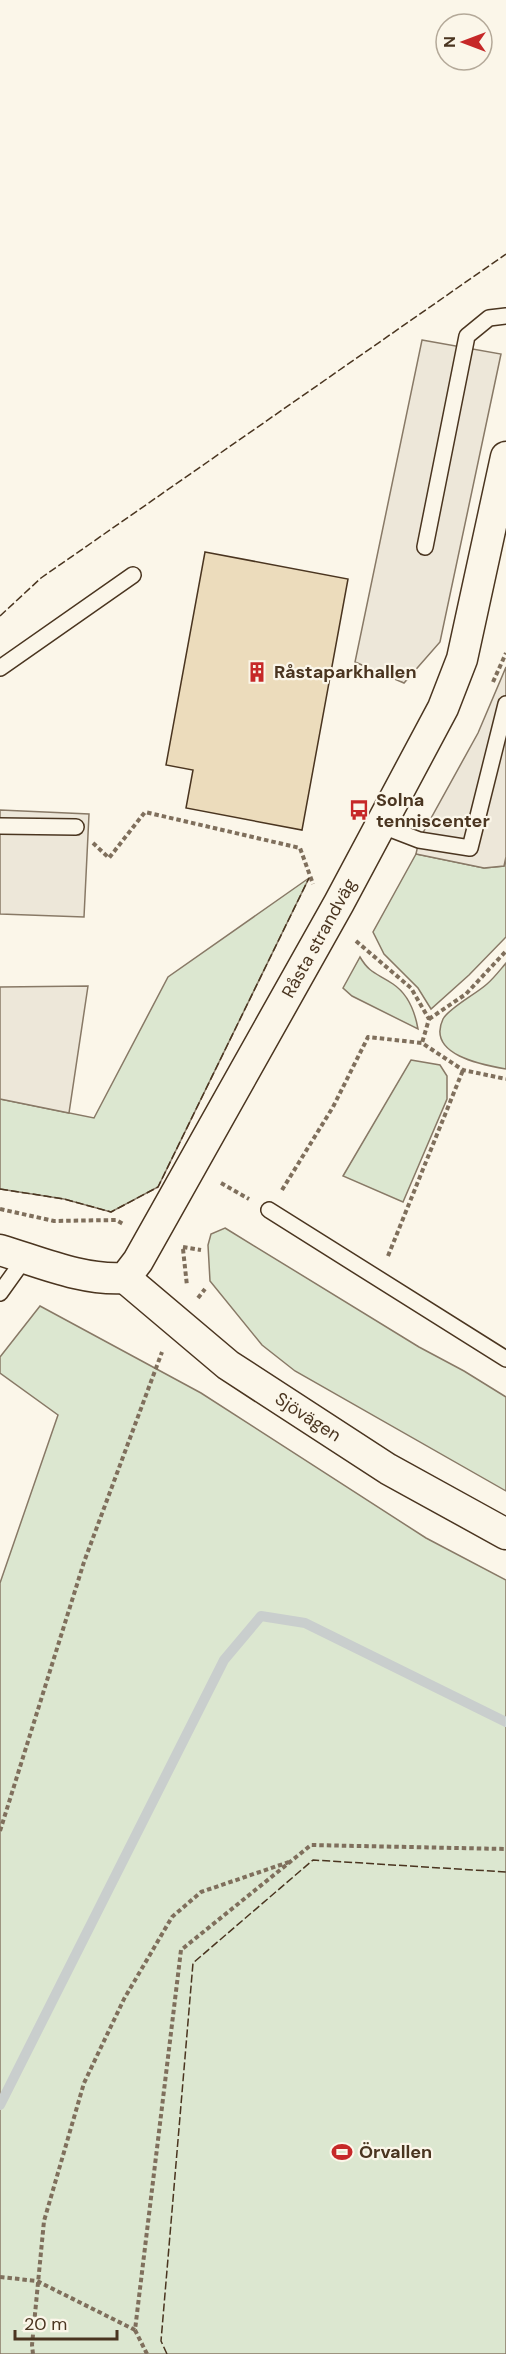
<svg xmlns="http://www.w3.org/2000/svg" width="506" height="2354" font-family="'DM Sans',sans-serif">
  <style>
    .green { fill: #dce7d0; stroke: #887966; stroke-width: 1.5 }
    .parking { fill: #ede7d9; stroke: #887966; stroke-width: 1.5 }
    .lines { fill: none; stroke-linecap: round; stroke-linejoin: round }
    .stream { stroke: #c9cecd; stroke-width: 10 }
    .building { fill: #ecdcbc; stroke: #4a3520; stroke-width: 1.5 }
    .lane-casing { stroke: #4a3520; stroke-width: 18 }
    .street-casing { stroke: #4a3520; stroke-width: 33 }
    .path { stroke: #7f6f5c; stroke-width: 4; stroke-dasharray: 4.5 3; stroke-linecap: butt }
    .lane { stroke: #fbf6e9; stroke-width: 15 }
    .street { stroke: #fbf6e9; stroke-width: 30 }
    .fence { stroke: #4a3520; stroke-width: 1.5; stroke-dasharray: 8 3; stroke-linecap: butt }
    .labels { text-anchor: middle; dominant-baseline: central; stroke-width: 4.5; stroke-linejoin: round; paint-order: stroke }
    .poi-label { font-size: 18px; font-weight: bold; fill: #4a3520; stroke: #fbf6e9; text-anchor: start }
    .street-label { font-size: 18px; fill: #4a3520; stroke: #fbf6e9 }
  </style>
  <rect width="100%" height="100%" fill="#fbf6e9"/>
  <!-- green -->
  <g class="green">
    <polygon points="416,854 484,868 504,866 506,857 506,937 469,975 431,1009 418,988 384,954 373,932"/>
    <polygon points="309,878 158,1187 111,1212 64,1199 0,1189 0,1099 94,1118 168,977"/>
    <path d="M 360,957 C 370,974 377,973 393,984 C 408,994 415,1012 418,1029 L 352,996 L 343,988 Z"/>
    <path d="M 506,963 L 506,1069 C 483,1065 426,1055 443,1019 C 449,1008 476,994 487,984 C 494,978 500,970 506,963 Z"/>
    <polygon points="411,1060 440,1065 447,1076 447,1099 403,1202 343,1176"/>
    <polygon points="225,1228 419,1347 464,1371 506,1397 506,1491 295,1371 262,1345 210,1281 208,1245 211,1234"/>
    <polygon points="40,1306 201,1393 426,1538 506,1580 506,2354 0,2354 0,1583 58,1415 0,1373 0,1357"/>
  </g>
  <!-- parking -->
  <g class="parking">
    <polygon points="422,340 501,354 440,642 404,683 355,662"/>
    <polygon points="506,667 506,857 504,866 484,868 416,854 419,840 478,733"/>
    <polygon points="0,810 89,814 84,917 0,914"/>
    <polygon points="88,986 69,1113 0,1099 0,987"/>
  </g>
  <g class="lines">
    <!-- stream -->
    <polyline class="stream" points="0,2105 224,1660 261,1616 305,1623 506,1722"/>
  </g>
  <!-- building -->
  <polygon class="building" points="205,552 348,579 302,830 186,808 193,770 166,765"/>
  <g class="lines">
    <!-- lane casing -->
    <g class="lane-casing">
      <g id="lane">
        <polyline points="425,547 467,336 489,318 506,316"/>
        <polyline points="0,668 133,575"/>
        <polyline points="380,825 419,840 470,848 506,704"/>
        <polyline points="0,826 76,827"/>
        <polyline points="269,1210 506,1359"/>
        <polyline points="0,1293 25,1258"/>
      </g>
    </g>
    <!-- street casing -->
    <g class="street-casing">
      <g id="street">
        <path d="M 0,1250 C 40,1262 83,1281 125,1278 L 138,1261 L 339,903 L 443,708 L 462,659 L 506,457"/>
        <polyline points="125,1278 228,1365 388,1469 506,1534"/>
      </g>
    </g>
    <!-- path -->
    <g class="path">
      <polyline points="493,682 506,653"/>
      <polyline points="93,843 109,858 145,812 300,848 313,884"/>
      <polyline points="356,941 411,988 429,1019 422,1043"/>
      <polyline points="429,1019 466,994 506,951"/>
      <polyline points="221,1183 249,1199"/>
      <polyline points="282,1190 333,1107 368,1037 422,1043 463,1070 506,1079"/>
      <polyline points="0,1209 54,1221 116,1220 123,1224"/>
      <polyline points="183,1247 201,1250"/>
      <polyline points="183,1249 187,1286"/>
      <polyline points="388,1256 463,1070"/>
      <polyline points="198,1298 205,1289"/>
      <polyline points="0,1831 84,1562 162,1352"/>
      <polyline points="0,2277 37,2281 135,2330"/>
      <polyline points="33,2354 32,2345 44,2221 84,2083 124,1999 172,1917 201,1892 289,1862"/>
      <polyline points="147,2354 135,2330 181,1950 311,1845 506,1849"/>
    </g>
    <!-- lane -->
    <use href="#lane" class="lane"/>
    <!-- street -->
    <use href="#street" class="street"/>
    <!-- fence -->
    <g class="fence">
      <polyline points="0,616 41,578 506,254"/>
      <polyline points="0,1189 64,1199 111,1212 158,1187 309,878"/>
      <polyline points="167,2354 161,2341 193,1963 313,1860 506,1872"/>
    </g>
  </g>
  <!-- icons -->
  <defs>
    <g id="building-bare" transform="scale(1.62)"><path d="M-4-6H4V6H1V3H-1V6H-4ZM-2.5-4.3h1.7v1.8h-1.7ZM.8-4.3h1.7v1.8H.8ZM-2.5-1h1.7V.8h-1.7ZM.8-1h1.7V.8H.8Z" fill="#c62828" stroke="#fbf6e9" stroke-width="2.5" paint-order="stroke"/></g>
    <g id="bus-bare" transform="scale(1.62)"><path d="M-5-6H5V4H4V6H2V4H-2V6H-4V4H-5ZM-3.5-4V0h7V-4ZM-3.5 1.2v1.5H-2V1.2ZM2 1.2v1.5H3.5V1.2Z" fill="#c62828" stroke="#fbf6e9" stroke-width="2.5" paint-order="stroke"/></g>
    <g id="stadium-bare" transform="scale(1.62)"><path d="M0-5a6.5 5 0 1 0 0 10a6.5 5 0 1 0 0-10ZM-3.5-1.8h7v3.6h-7Z" fill="#c62828" stroke="#fbf6e9" stroke-width="2.5" paint-order="stroke"/></g>
  </defs>
  <g fill-rule="evenodd">
    <use href="#building-bare" x="257" y="672"/>
    <use href="#bus-bare" x="359" y="810"/>
    <use href="#stadium-bare" x="342" y="2152"/>
  </g>
  <g class="labels">
    <!-- poi labels -->
    <g class="poi-label">
      <text x="274" y="672">Råstaparkhallen</text>
      <text x="376" y="800">Solna<tspan x="376" dy="21">tenniscenter</tspan></text>
      <text x="359" y="2152">Örvallen</text>
    </g>
    <!-- street labels -->
    <g class="street-label">
      <text transform="translate(319 938) rotate(-61)">Råsta strandväg</text>
      <text transform="translate(308 1417) rotate(33)">Sjövägen</text>
    </g>
  </g>
  <!-- north arrow -->
  <g transform="translate(464 42) rotate(270)"><circle r="28" fill="#fbf6e9" stroke="#b4a999" stroke-width="1.5"/>
  <path d="M0-4.5L10 22L0 15L-10 22Z" fill="#c62828"/>
  <text y="-9" font-size="16" font-weight="bold" text-anchor="middle" fill="#4a3520">N</text>
  </g>
  <!-- scale -->
  <path d="M15 2330v9h102v-9" fill="none" stroke="#4a3520" stroke-width="3"/>
  <text x="24" y="2330" font-size="18" fill="#4a3520" stroke="#fbf6e9" stroke-width="4.5" paint-order="stroke">20 m</text>
</svg>
